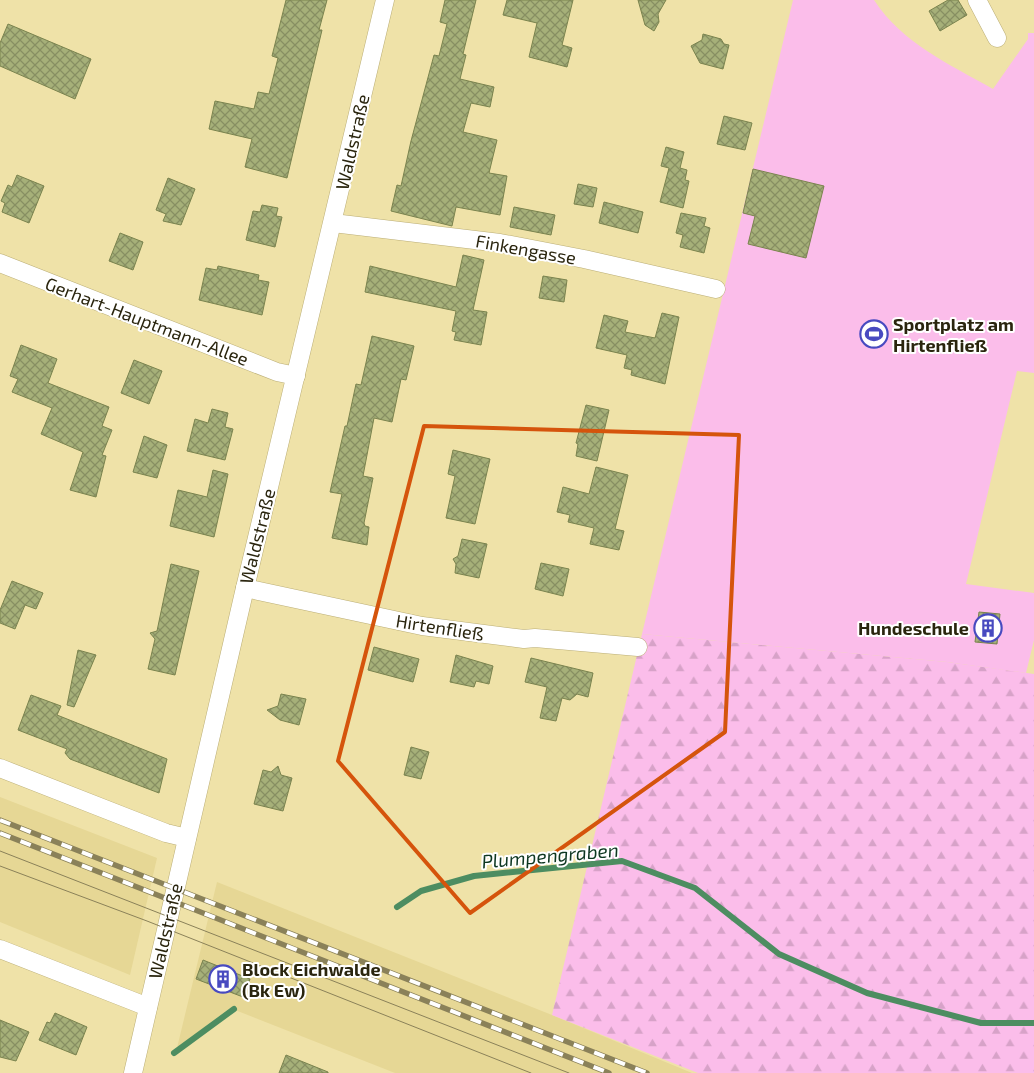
<svg xmlns="http://www.w3.org/2000/svg" width="1034" height="1073" font-family="'Exo 2',sans-serif">
  <style>
    .built { fill: #e6d795 }
    .forest { fill: url(#forest-firs) }
    .green { fill: #fbbdea }
    .lines { fill: none; stroke-linecap: round; stroke-linejoin: round }
    .stream { stroke: #4d8d61; stroke-width: 6 }
    .building { fill: url(#building-cross-hatch); stroke: #7a834e }
    .minor-casing { stroke: #bbae76; stroke-width: 19 }
    .minor { stroke: #fff; stroke-width: 18 }
    .tram { stroke: #8a8159; stroke-width: 1 }
    .rail-casing { stroke: #8a8159; stroke-width: 5.5 }
    .rail { stroke: #fff; stroke-width: 4; stroke-dasharray: 11; stroke-linecap: butt }
    .marked { fill: none; stroke: #d5540c; stroke-width: 4; stroke-linejoin: round }
    .labels { text-anchor: middle; dominant-baseline: central; stroke-width: 4; stroke-linejoin: round; paint-order: stroke }
    .street-label { font-size: 18px; fill: #2a250e; stroke: #fff }
    .poi-label { font-size: 18px; font-weight: bold; fill: #2a250e; stroke: #fff; text-anchor: start }
    .water-label { font-size: 19px; font-style: italic; fill: #0e3721; stroke: #fff }
  </style>
  <defs>
    <pattern id="forest-firs" width="22" height="20" patternUnits="userSpaceOnUse" patternTransform="scale(1.25)"><rect width="22" height="20" fill="#fbbdea"/><path d="M5 1l3.5 6h-7zM16 11l3.5 6h-7z" fill="#d7a2c8"/></pattern>
    <pattern id="building-cross-hatch" width="8" height="8" patternUnits="userSpaceOnUse" patternTransform="scale(1.25)"><rect width="8" height="8" fill="#a6b079"/><path d="M0 0l8 8M0 8l8-8" fill="none" stroke="#878f62"/></pattern>
  </defs>
  <rect width="100%" height="100%" fill="#efe2a8"/>
  <!-- built -->
  <g class="built">
    <polygon points="0,797 157,858 130,975 0,922"/>
    <polygon points="217,882 552,1015 692,1073 395,1073 230,1008 177,1048"/>
  </g>
  <!-- forest -->
  <polygon class="forest" points="642,634 947,662 1034,674 1034,1073 698,1073 552,1015"/>
  <!-- green -->
  <path class="green" d="M 793,0 L 874,0 C 902,43 949,64 993,89 L 1028,39 L 1028,33 L 1034,33 L 1034,373 L 1017,371 L 966,584 L 1034,593 L 1034,640 L 1026,673 L 947,662 L 642,634 Z"/>
  <g class="lines">
    <!-- stream -->
    <g class="stream">
      <polyline points="397,907 421,891 474,876 622,861 695,888 779,954 867,993 981,1023 1034,1023"/>
      <polyline points="174,1053 234,1009"/>
    </g>
  </g>
  <!-- building -->
  <g class="building">
    <polygon points="286,0 327,0 319,30 322,30 287,178 245,167 252,139 209,129 215,101 254,109 258,92 269,94 278,58 272,56"/>
    <polygon points="445,0 476,0 463,54 466,55 460,79 494,87 490,107 471,103 463,132 497,140 489,173 507,176 500,215 456,207 452,226 391,211 397,185 401,186 411,141 434,55 439,56 447,24 440,22"/>
    <polygon points="507,0 573,0 562,45 572,48 567,67 529,57 537,23 503,15"/>
    <polygon points="638,0 666,0 658,14 659,22 654,31 645,25"/>
    <polygon points="948,0 958,0 967,15 940,31 929,11"/>
    <polygon points="8,24 91,59 75,99 0,66 0,43"/>
    <polygon points="703,34 721,39 724,44 729,45 723,69 700,63 691,46 702,40"/>
    <polygon points="724,116 752,123 745,150 717,144"/>
    <polygon points="666,147 684,152 680,168 687,170 685,180 689,181 683,208 660,202 669,168 661,166"/>
    <polygon points="753,169 824,186 806,258 748,244 755,216 743,213"/>
    <polygon points="17,175 44,186 29,223 2,212 5,203 1,201 8,185 12,187"/>
    <polygon points="168,178 195,189 181,225 163,221 166,214 156,210"/>
    <polygon points="578,184 597,188 593,207 574,204"/>
    <polygon points="604,202 643,212 638,233 599,223"/>
    <polygon points="262,205 278,208 276,216 282,217 275,247 246,240 253,211 260,212"/>
    <polygon points="514,207 555,215 551,235 510,227"/>
    <polygon points="681,213 706,218 704,226 710,228 704,253 680,247 683,235 676,233"/>
    <polygon points="120,233 143,242 133,270 109,261"/>
    <polygon points="463,255 484,260 473,310 487,312 481,345 454,340 456,332 452,331 456,311 365,292 370,266 456,287"/>
    <polygon points="218,266 259,275 258,280 269,282 262,315 199,300 206,268 217,270"/>
    <polygon points="543,276 567,280 564,302 539,298"/>
    <polygon points="662,313 679,317 665,384 631,375 632,370 624,368 627,355 596,348 604,315 628,321 625,332 655,338"/>
    <polygon points="372,336 414,346 406,380 401,379 392,422 374,418 363,476 373,478 364,523 365,526 369,527 367,545 332,538 342,494 330,492 345,426 347,426 356,384 361,385"/>
    <polygon points="21,345 57,359 48,383 109,407 102,426 112,430 102,455 106,456 96,497 70,490 83,452 41,434 52,408 12,392 18,379 10,376"/>
    <polygon points="134,360 162,371 149,404 121,393"/>
    <polygon points="586,405 609,410 597,461 576,456 578,444 576,443"/>
    <polygon points="212,409 228,413 225,427 233,429 225,460 187,451 195,419 208,423"/>
    <polygon points="144,436 167,445 157,478 133,472"/>
    <polygon points="453,450 490,459 475,524 446,518 455,476 448,474"/>
    <polygon points="596,467 628,475 615,529 624,531 619,550 590,544 594,528 568,522 570,515 557,512 563,487 589,494"/>
    <polygon points="213,470 228,474 214,537 170,526 178,490 207,497"/>
    <polygon points="462,539 487,544 479,578 455,573 456,564 453,559 458,556"/>
    <polygon points="541,563 569,569 563,596 535,589"/>
    <polygon points="171,564 199,571 175,675 148,669 155,639 150,633 157,631"/>
    <polygon points="12,581 43,593 36,609 25,605 15,629 0,623 0,610"/>
    <polygon points="979,612 1000,614 997,644 975,642"/>
    <polygon points="374,647 419,659 413,682 368,670"/>
    <polygon points="78,650 96,655 74,707 67,705"/>
    <polygon points="456,655 493,666 489,684 476,681 474,687 450,682"/>
    <polygon points="531,658 593,673 588,697 577,694 570,700 562,698 556,721 540,718 547,687 525,682"/>
    <polygon points="281,694 306,699 299,725 280,720 267,710 278,706"/>
    <polygon points="31,695 61,706 57,715 167,759 159,793 70,759 65,753 67,749 18,730"/>
    <polygon points="411,747 429,752 421,779 404,775"/>
    <polygon points="278,766 281,775 292,778 283,811 254,804 263,770 271,772"/>
    <polygon points="203,960 250,979 243,997 196,979"/>
    <polygon points="55,1013 87,1027 76,1055 39,1040 47,1022 50,1023"/>
    <polygon points="0,1020 29,1032 16,1061 0,1057"/>
    <polygon points="286,1055 328,1072 328,1073 279,1073"/>
  </g>
  <g class="lines">
    <!-- minor casing -->
    <g class="minor-casing">
      <g id="minor">
        <polyline points="977,0 997,38"/>
        <polyline points="333,223 500,243 584,259 716,289"/>
        <polyline points="0,263 277,372 296,376"/>
        <polyline points="245,588 422,626 524,639 535,638 638,647"/>
        <polyline points="0,768 166,833 187,838"/>
        <polyline points="0,949 148,1007"/>
        <polyline points="133,1073 245,588 385,0"/>
      </g>
    </g>
    <!-- minor -->
    <use href="#minor" class="minor"/>
    <!-- tram -->
    <g class="tram">
      <polyline points="0,851 569,1073"/>
      <polyline points="0,866 147,921 531,1073"/>
    </g>
    <!-- rail casing -->
    <g class="rail-casing">
      <g id="rail">
        <polyline points="0,820 647,1073"/>
        <polyline points="0,833 609,1073"/>
      </g>
    </g>
    <!-- rail -->
    <use href="#rail" class="rail"/>
  </g>
  <!-- marked area -->
  <path class="marked" d="M 424,426 L 739,435 L 725,732 L 470,913 L 338,761 Z"/>
  <!-- icons -->
  <defs>
    <g id="stadium-ring" transform="scale(1.4375)"><circle r="9.5" fill="#fff" stroke="#484ac0" stroke-width="1.5"/><path d="M0-5a6.5 5 0 1 0 0 10a6.5 5 0 1 0 0-10ZM-3.5-1.8h7v3.6h-7Z" fill="#484ac0"/></g>
    <g id="building-ring" transform="scale(1.4375)"><circle r="9.5" fill="#fff" stroke="#484ac0" stroke-width="1.5"/><path d="M-4-6H4V6H1V3H-1V6H-4ZM-2.5-4.3h1.7v1.8h-1.7ZM.8-4.3h1.7v1.8H.8ZM-2.5-1h1.7V.8h-1.7ZM.8-1h1.7V.8H.8Z" fill="#484ac0"/></g>
  </defs>
  <g fill-rule="evenodd">
    <use href="#stadium-ring" x="874" y="334"/>
    <use href="#building-ring" x="988" y="628"/>
    <use href="#building-ring" x="223" y="979"/>
  </g>
  <g class="labels">
    <!-- street labels -->
    <g class="street-label">
      <text transform="translate(352 142) rotate(-77)">Waldstraße</text>
      <text transform="translate(526 249) rotate(10)">Finkengasse</text>
      <text transform="translate(147 321) rotate(21)">Gerhart-Hauptmann-Allee</text>
      <text transform="translate(257 536) rotate(-76)">Waldstraße</text>
      <text transform="translate(440 627) rotate(9)">Hirtenfließ</text>
      <text transform="translate(165 931) rotate(-77)">Waldstraße</text>
    </g>
    <!-- poi labels -->
    <g class="poi-label">
      <text x="893" y="324">Sportplatz am<tspan x="893" dy="21">Hirtenfließ</tspan></text>
      <text x="969" y="628" text-anchor="end">Hundeschule</text>
      <text x="242" y="969">Block Eichwalde<tspan x="242" dy="21">(Bk Ew)</tspan></text>
    </g>
    <!-- water labels -->
    <g class="water-label">
      <text transform="translate(550 855) rotate(-5)">Plumpengraben</text>
    </g>
  </g>
</svg>
